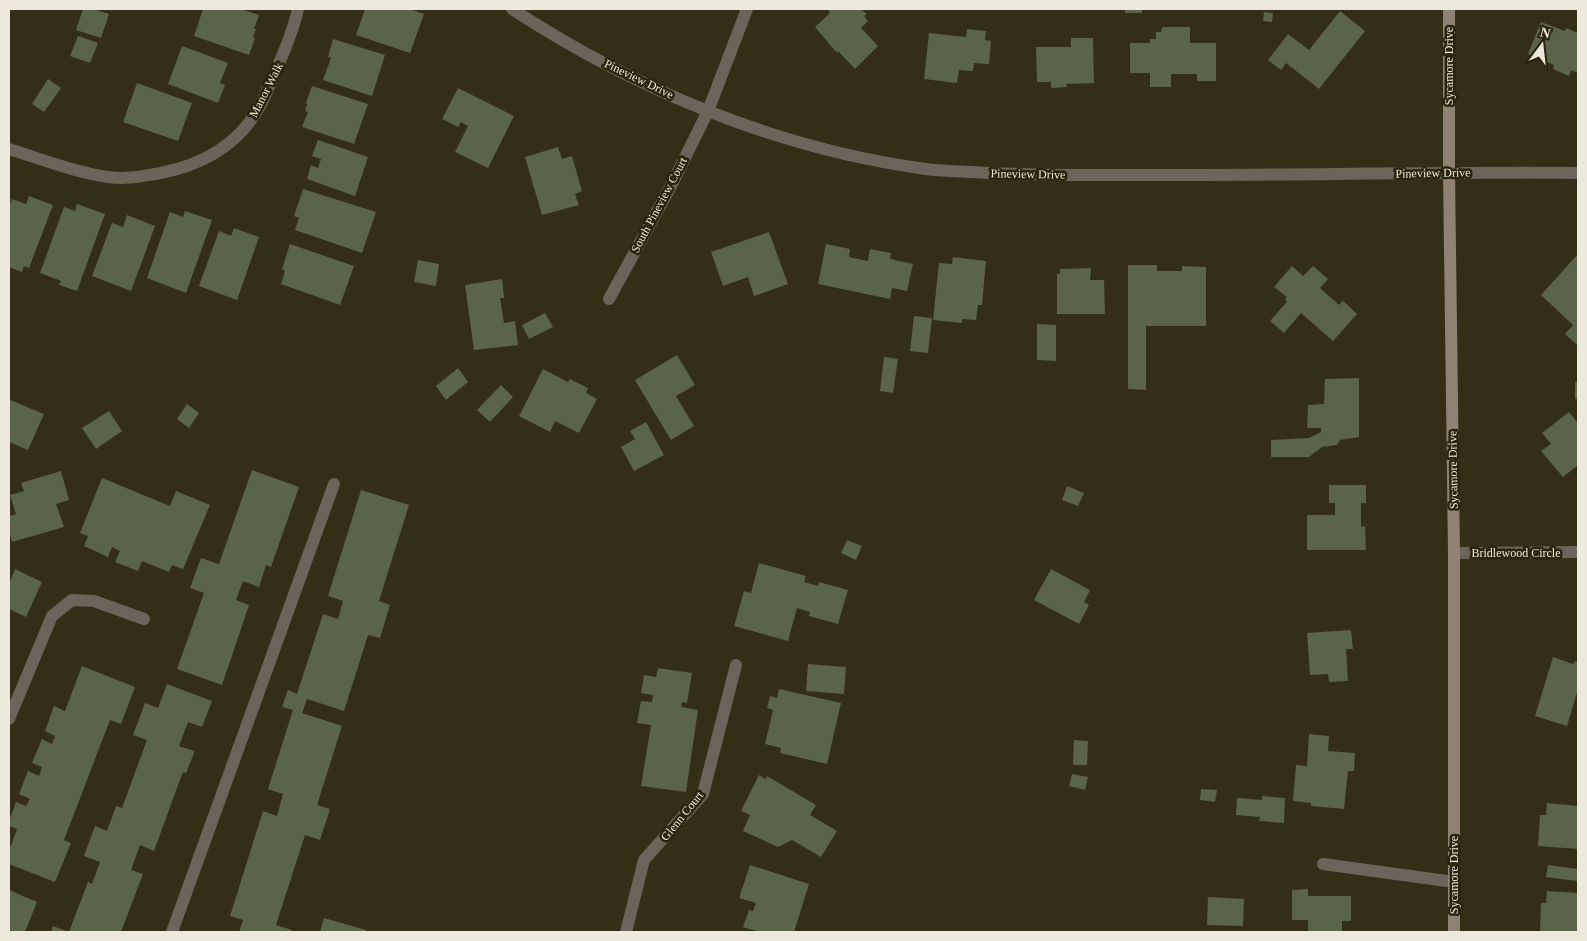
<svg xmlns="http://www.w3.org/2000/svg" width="1587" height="941" font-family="Georgia,serif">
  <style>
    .building { fill: #596449 }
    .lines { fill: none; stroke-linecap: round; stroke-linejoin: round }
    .lane { stroke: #6c635b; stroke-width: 12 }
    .street { stroke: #6c635b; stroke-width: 12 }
    .secondary { stroke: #8f8174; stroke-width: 12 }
    .labels { text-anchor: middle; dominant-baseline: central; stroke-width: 5; stroke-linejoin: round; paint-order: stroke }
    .street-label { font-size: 12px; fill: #ede9db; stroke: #2a240d }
  </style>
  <rect width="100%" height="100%" fill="#342e17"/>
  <!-- building -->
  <g class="building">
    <polygon points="83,9 93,9 109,14 101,38 76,30"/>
    <polygon points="203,9 241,9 259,15 254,29 256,29 253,37 255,38 249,55 194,36"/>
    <polygon points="365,9 410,9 424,14 410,53 356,35"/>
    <polygon points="828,9 863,9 862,10 867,14 864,16 868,21 861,28 878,46 855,69 838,51 837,53 815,27 830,13"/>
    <rect x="1125" y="9" width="17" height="4"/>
    <polygon points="1340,11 1365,31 1319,89 1286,63 1281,70 1268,60 1288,34 1309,50"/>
    <polygon points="1264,12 1273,13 1272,22 1263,21"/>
    <polygon points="1541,22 1565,31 1566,28 1578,33 1578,73 1571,70 1569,76 1553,69 1554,65 1528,54"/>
    <polygon points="1162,27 1190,27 1190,43 1216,43 1216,81 1197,81 1197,74 1171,74 1171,87 1150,87 1150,73 1130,73 1130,43 1150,43 1150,39 1156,39 1156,32 1161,32"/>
    <polygon points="967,29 986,31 985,40 991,41 989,64 974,63 973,71 959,70 957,83 924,79 929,33 966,37"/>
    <polygon points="78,36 98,43 90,63 70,56"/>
    <polygon points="1071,38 1093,38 1094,83 1066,84 1067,87 1051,88 1051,82 1037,82 1036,47 1071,47"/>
    <polygon points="333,39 385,55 372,96 323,80 331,58 328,57"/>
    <polygon points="182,46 228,63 220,83 225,85 218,103 168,84"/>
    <polygon points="48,79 61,88 44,112 32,104"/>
    <polygon points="137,83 192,103 178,141 123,122"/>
    <polygon points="312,86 368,104 354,144 302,127 308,112 305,111 307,104 306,103"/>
    <polygon points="458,88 514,116 488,168 455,152 468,126 461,122 458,127 442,119"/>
    <polygon points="318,140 368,157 355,196 307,179 311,165 318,168 321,159 312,156"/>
    <polygon points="558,147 562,159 572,156 582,191 575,194 579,205 542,215 525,157"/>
    <polygon points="303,189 376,212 362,253 295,230 299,218 294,216"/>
    <polygon points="29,196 53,205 29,268 24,266 22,272 9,267 9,207 12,199 26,204"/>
    <polygon points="77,204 105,214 77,291 59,285 61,281 40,273 64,207 75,211"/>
    <polygon points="185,211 212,220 186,293 147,278 170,212 183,217"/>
    <polygon points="127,215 155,226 131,291 92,276 112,223 123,227"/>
    <polygon points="234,228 259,237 237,300 199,286 219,231 231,236"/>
    <polygon points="769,232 788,284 754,296 748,277 723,286 711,252"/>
    <polygon points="290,244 354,266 340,305 281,284 285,271 282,269"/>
    <polygon points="826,244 850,249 849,257 868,261 870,249 891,253 890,259 913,264 907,291 892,288 890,299 818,284"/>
    <polygon points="1578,254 1578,343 1577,345 1565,334 1573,325 1541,295"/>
    <polygon points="953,257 986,261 982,305 978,305 976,320 962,319 962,323 933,320 939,263 952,264"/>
    <polygon points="418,260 439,264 436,286 414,282"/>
    <polygon points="1128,265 1157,265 1157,271 1182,271 1182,266 1206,267 1206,326 1146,326 1146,390 1128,389"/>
    <polygon points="1292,266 1303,276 1313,266 1328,279 1320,288 1339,305 1343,301 1357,314 1333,341 1301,313 1284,333 1270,321 1287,302 1285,299 1287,297 1274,287"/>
    <polygon points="1091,268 1090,280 1104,280 1105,314 1057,314 1057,274 1060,274 1060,269"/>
    <polygon points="502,279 504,298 500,298 504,323 515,321 518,345 474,350 465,285"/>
    <polygon points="545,313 553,327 529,339 522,325"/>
    <polygon points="914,316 932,318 928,353 910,351"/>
    <polygon points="1037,324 1056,325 1056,361 1037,360"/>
    <polygon points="677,355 695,385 676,396 694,426 671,440 635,380"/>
    <polygon points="884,357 898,359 893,393 880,391"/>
    <polygon points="458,368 468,382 446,400 436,386"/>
    <polygon points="543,369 568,382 570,379 588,388 586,393 597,399 579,433 555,421 550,432 519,416"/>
    <polygon points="1359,378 1359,437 1340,440 1337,445 1322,447 1309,457 1271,457 1271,440 1309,438 1321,432 1321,428 1307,428 1308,405 1324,404 1325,379"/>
    <rect x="1575" y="382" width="3" height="17"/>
    <polygon points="501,385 513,397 490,422 477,410"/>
    <polygon points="10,400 44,414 28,450 9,442 9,403"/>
    <polygon points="187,404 199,413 189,428 177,419"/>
    <polygon points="109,411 122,431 96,449 82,428"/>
    <polygon points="1569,412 1578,423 1578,465 1563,477 1541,451 1551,444 1542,433"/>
    <polygon points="646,422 664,455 634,471 621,447 635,439 630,431"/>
    <polygon points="252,470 299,487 271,567 266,565 259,587 243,581 236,600 249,605 222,685 177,669 204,593 190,588 201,558 219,564"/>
    <polygon points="61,471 69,500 56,504 64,527 12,542 9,530 9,516 16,514 10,495 24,491 21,483"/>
    <polygon points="102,478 170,506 176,491 210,505 183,569 172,565 169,572 142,561 138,571 115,562 120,551 112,547 108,557 84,546 88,536 80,533"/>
    <polygon points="1329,485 1366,485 1366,503 1361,503 1361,527 1365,526 1366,550 1307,550 1307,515 1335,515 1335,503 1329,503"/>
    <polygon points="1067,486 1084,493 1078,506 1062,500"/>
    <polygon points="361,490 409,505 379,601 390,605 380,638 368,635 344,711 307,699 302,713 342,726 317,805 330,809 320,840 305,835 276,925 292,930 291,932 239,932 243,920 230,916 262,814 263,811 277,816 283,794 268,789 293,710 282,707 288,690 297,694 323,614 338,619 343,601 328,596"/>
    <polygon points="847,540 862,546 856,560 841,553"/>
    <polygon points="759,563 806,576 804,582 818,586 819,582 848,590 838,624 809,616 810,612 797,608 788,641 734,626 744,591 751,593"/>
    <polygon points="15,569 42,582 26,617 9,609 9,584"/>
    <polygon points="1051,569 1090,590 1084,602 1089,605 1079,624 1034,600"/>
    <polygon points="1351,630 1353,649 1346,649 1348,681 1329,682 1328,674 1310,675 1307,633"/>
    <polygon points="1553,657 1573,664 1575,661 1578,662 1578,689 1567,726 1535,716"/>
    <polygon points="808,664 846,667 844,694 806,691"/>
    <polygon points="82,666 135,687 121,724 110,720 64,840 71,843 55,882 9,864 9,851 17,829 9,826 9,821 16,802 26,806 30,799 19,794 28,771 39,776 42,767 32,763 42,739 52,744 55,736 45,731 54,706 65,711"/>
    <polygon points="658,668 692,673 687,703 682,702 681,707 698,710 686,792 641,786 651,725 637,723 641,701 652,702 653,695 641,693 644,675 656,677"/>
    <polygon points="167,684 212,701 202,727 188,722 179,746 194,751 194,753 186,773 183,772 181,777 154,851 140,845 131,870 143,874 121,932 51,932 53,926 69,932 88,882 92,884 100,862 84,856 95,826 107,831 116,806 122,808 147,740 133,735 145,703 158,708"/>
    <polygon points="779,689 841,703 827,764 780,753 781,748 765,744 773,710 767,708 770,696 777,698"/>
    <polygon points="1309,734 1329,736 1328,751 1355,753 1354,771 1348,771 1344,809 1311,806 1311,803 1293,801 1296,765 1307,766"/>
    <polygon points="1074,740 1088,741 1087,765 1073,765"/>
    <polygon points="1072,774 1088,777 1085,790 1069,786"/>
    <polygon points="759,775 765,779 767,776 816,805 810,815 837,831 821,857 792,840 778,847 743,831 750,815 741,811"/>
    <polygon points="1201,789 1217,790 1215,802 1200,800"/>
    <polygon points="1262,796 1285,798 1284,823 1259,821 1260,817 1236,815 1237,798 1262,800"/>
    <polygon points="1547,803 1578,806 1578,849 1538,846 1540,815 1546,815"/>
    <polygon points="750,865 809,884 794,932 760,932 743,927 749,910 753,911 756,903 739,898"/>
    <polygon points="1548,865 1578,869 1577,881 1546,877"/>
    <polygon points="1308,889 1308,896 1351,896 1351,921 1342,921 1342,932 1308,932 1308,920 1292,920 1292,890"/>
    <polygon points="9,890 37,902 25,932 9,932"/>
    <polygon points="1547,891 1578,893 1578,932 1540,932 1541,903 1546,903"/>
    <polygon points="1208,897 1244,899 1243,926 1207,925"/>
    <polygon points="324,918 366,930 366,932 320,932"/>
  </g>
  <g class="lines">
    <!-- lane -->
    <g class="lane">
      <polyline points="9,719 52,616 72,600 94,601 144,619"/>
      <polyline points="1323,864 1454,882"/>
    </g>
    <!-- street -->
    <g class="street">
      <path d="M 512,9 C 636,90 778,149 926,169 C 940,171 955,171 970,172 C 1033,176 1095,175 1158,175 C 1298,175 1438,172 1578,173"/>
      <path d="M 9,149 C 41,159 74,172 108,177 C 125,180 143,176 161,173 C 200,165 236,146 257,111 C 264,101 268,88 273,77 C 283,55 293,32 298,9"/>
      <polyline points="609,299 671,186 708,111 747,9"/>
      <polyline points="1454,553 1578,552"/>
      <polyline points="172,932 334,484"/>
      <polyline points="626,932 644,860 703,794 736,665"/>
    </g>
    <!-- secondary -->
    <polyline class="secondary" points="1449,9 1449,172 1454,553 1454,932"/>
  </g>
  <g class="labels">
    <!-- street labels -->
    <g class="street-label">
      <text transform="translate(1449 66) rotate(-90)">Sycamore Drive</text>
      <text transform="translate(639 79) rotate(26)">Pineview Drive</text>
      <text transform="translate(266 90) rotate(-63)">Manor Walk</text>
      <text transform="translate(1433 173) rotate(-1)">Pineview Drive</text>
      <text transform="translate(1028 174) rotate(1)">Pineview Drive</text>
      <text transform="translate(659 205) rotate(-62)">South Pineview Court</text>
      <text transform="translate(1453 470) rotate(-91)">Sycamore Drive</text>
      <text x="1516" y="553">Bridlewood Circle</text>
      <text transform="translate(682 816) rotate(-51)">Glenn Court</text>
      <text transform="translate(1454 875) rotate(-90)">Sycamore Drive</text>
    </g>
  </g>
  <!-- border -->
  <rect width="1587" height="941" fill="none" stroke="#ede9db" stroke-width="20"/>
  <!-- north arrow -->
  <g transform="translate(1542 45) rotate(15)" stroke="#2a240d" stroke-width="4" paint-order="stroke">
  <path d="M0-4L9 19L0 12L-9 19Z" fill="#ede9db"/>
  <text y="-8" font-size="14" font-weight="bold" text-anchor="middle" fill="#ede9db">N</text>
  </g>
</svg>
